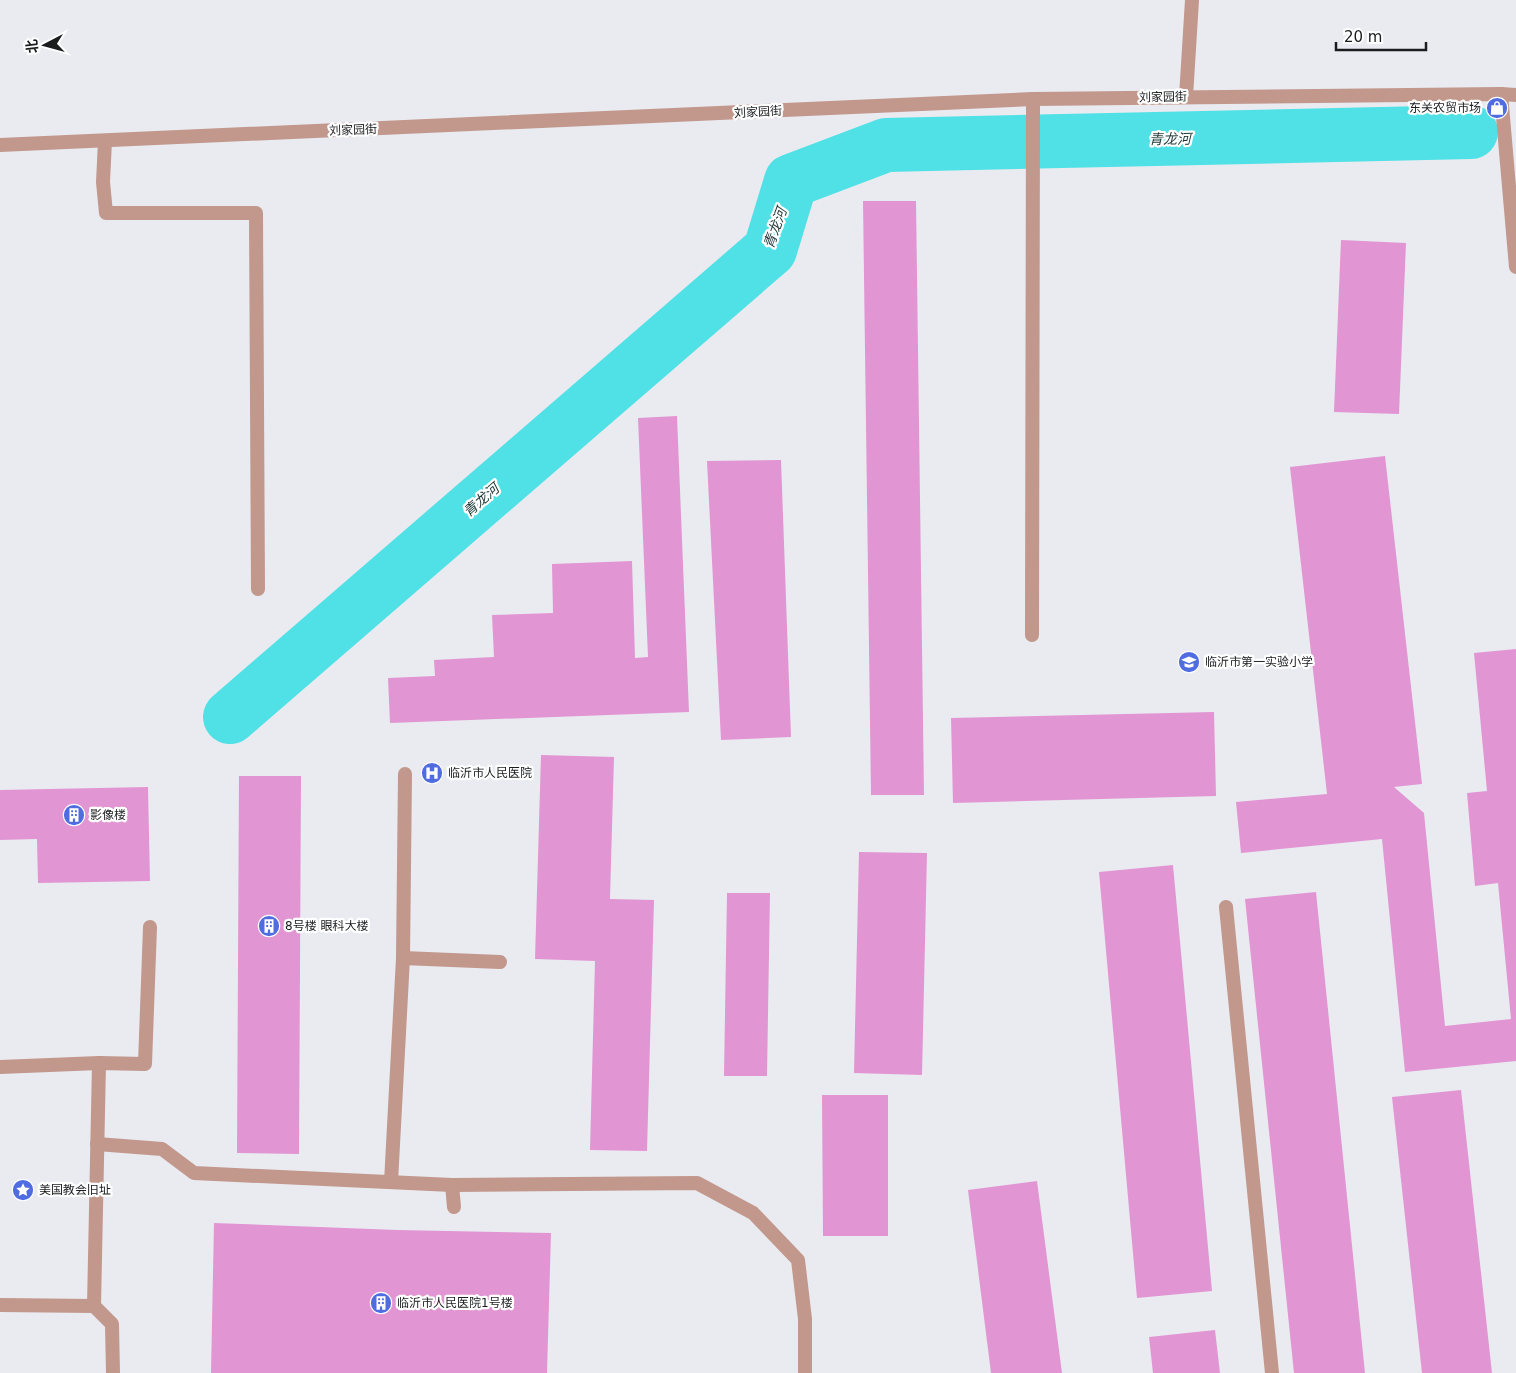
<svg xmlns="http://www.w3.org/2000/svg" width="1516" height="1373" font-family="'DejaVu Sans','Noto Sans SC',sans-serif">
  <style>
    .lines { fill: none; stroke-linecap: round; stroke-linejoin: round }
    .river { stroke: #4fe1e5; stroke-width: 54 }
    .building { fill: #e295d3 }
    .service { stroke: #c2978c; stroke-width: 14 }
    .minor { stroke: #c2978c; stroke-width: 14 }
    .labels { text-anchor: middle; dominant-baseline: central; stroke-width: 4.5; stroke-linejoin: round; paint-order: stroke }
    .street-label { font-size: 12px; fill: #1b1c1e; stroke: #fff }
    .poi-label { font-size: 12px; fill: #1b1c1e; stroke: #fff; text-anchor: start }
    .water-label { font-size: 14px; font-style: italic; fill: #1d3636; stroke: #fff }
  </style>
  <rect width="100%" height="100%" fill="#e9ebf1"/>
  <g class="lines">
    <!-- river -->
    <polyline class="river" points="230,717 770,250 791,181 886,145 1471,132"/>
  </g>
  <!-- building -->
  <g class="building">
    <polygon points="863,201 916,201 924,795 871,795"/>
    <polygon points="1341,240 1406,243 1399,414 1334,412"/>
    <polygon points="677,416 689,712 390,723 388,678 435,676 434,660 494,657 492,615 553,613 552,564 632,561 635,658 648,657 638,418"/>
    <polygon points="1385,456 1422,784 1394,787 1424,813 1445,1026 1511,1019 1498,883 1475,886 1467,793 1487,791 1474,653 1516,649 1516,1061 1405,1072 1382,839 1241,853 1236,802 1327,794 1290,467"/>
    <polygon points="781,460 791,737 721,740 707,461"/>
    <polygon points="1214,712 1216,796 953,803 951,718"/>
    <polygon points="541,755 614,757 610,899 654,900 647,1151 590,1150 595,961 535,959"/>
    <polygon points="239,776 301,776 299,1154 237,1153"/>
    <polygon points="148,787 150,881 38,883 37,839 0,840 0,790"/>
    <polygon points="859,852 927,853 922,1075 854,1073"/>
    <polygon points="1173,865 1212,1291 1137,1298 1099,872"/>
    <polygon points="1316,892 1365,1373 1294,1373 1245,899"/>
    <polygon points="727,893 770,893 767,1076 724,1076"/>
    <polygon points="1461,1090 1492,1373 1422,1373 1392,1097"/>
    <polygon points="822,1095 888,1095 888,1236 823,1236"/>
    <polygon points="1037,1181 1062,1373 991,1373 968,1190"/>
    <polygon points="214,1223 397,1230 551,1233 547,1373 211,1373"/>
    <polygon points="1215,1330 1220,1373 1153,1373 1149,1337"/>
  </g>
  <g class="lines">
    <!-- service -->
    <g class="service">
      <polyline points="105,141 103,182 106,213 256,213 258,589"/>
      <polyline points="1032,635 1033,99"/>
      <polyline points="1226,907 1272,1373"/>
      <polyline points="403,958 500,962"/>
      <polyline points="0,1067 99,1063 145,1064 150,927"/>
      <polyline points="97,1144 162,1149 194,1173 452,1185 697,1183 753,1213 798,1260 805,1319 805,1373"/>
      <polyline points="391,1182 403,958 405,774"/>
      <polyline points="452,1185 454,1207"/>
      <polyline points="0,1305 94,1306 112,1324 113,1373"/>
      <polyline points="94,1306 99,1063"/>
    </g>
    <!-- minor -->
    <g class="minor">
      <polyline points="1501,94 1516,267"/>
      <polyline points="1186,97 1192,0"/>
      <polyline points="0,145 1033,99 1501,94 1516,95"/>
    </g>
  </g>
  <!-- icons -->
  <defs>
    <g id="shop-disc" transform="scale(1.125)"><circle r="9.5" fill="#4f6ce1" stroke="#fff"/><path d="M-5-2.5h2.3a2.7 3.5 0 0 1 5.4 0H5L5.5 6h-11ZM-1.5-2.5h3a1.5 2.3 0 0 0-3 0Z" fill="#fff"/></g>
    <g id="school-disc" transform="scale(1.125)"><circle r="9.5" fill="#4f6ce1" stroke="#fff"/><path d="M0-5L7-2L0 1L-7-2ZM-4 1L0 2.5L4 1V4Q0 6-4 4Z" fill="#fff"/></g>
    <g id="hospital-disc" transform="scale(1.125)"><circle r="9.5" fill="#4f6ce1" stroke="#fff"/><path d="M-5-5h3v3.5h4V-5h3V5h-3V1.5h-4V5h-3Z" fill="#fff"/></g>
    <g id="building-disc" transform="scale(1.125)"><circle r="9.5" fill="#4f6ce1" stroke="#fff"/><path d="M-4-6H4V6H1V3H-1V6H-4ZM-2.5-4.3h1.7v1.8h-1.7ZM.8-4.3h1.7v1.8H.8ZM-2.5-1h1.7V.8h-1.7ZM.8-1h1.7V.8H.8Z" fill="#fff"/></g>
    <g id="sight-disc" transform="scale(1.125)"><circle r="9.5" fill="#4f6ce1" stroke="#fff"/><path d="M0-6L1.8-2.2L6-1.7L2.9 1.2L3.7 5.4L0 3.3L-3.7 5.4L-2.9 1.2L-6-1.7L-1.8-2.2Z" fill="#fff"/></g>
  </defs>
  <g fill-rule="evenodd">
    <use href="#shop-disc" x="1497" y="108"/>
    <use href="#school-disc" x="1189" y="662"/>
    <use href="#hospital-disc" x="432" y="773"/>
    <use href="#building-disc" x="74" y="815"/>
    <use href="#building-disc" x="269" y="926"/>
    <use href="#sight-disc" x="23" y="1190"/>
    <use href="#building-disc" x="381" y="1303"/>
  </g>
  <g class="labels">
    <!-- street labels -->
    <g class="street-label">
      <text transform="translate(1163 97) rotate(-1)">刘家园街</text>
      <text transform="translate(758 112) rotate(-3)">刘家园街</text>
      <text transform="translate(353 130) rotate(-2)">刘家园街</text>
    </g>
    <!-- poi labels -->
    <g class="poi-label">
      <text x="1481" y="108" text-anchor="end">东关农贸市场</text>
      <text x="1205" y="662">临沂市第一实验小学</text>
      <text x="448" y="773">临沂市人民医院</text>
      <text x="90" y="815">影像楼</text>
      <text x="285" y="926">8号楼 眼科大楼</text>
      <text x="39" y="1190">美国教会旧址</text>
      <text x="397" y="1303">临沂市人民医院1号楼</text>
    </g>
    <!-- water labels -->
    <g class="water-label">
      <text transform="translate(1170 139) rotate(-1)">青龙河</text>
      <text transform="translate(775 228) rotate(-70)">青龙河</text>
      <text transform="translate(481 500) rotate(-41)">青龙河</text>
    </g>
  </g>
  <!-- north arrow -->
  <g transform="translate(45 45) rotate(264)" stroke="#ffffff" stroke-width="4" paint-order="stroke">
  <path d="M0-4L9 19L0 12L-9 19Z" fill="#1b1c1e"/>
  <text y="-8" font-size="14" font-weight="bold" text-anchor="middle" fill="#1b1c1e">北</text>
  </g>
  <!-- scale -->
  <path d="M1336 42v8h90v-8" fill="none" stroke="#1b1c1e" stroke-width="2.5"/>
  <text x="1344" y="42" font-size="15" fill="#1b1c1e" stroke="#ffffff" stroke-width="4" paint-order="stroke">20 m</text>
</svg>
